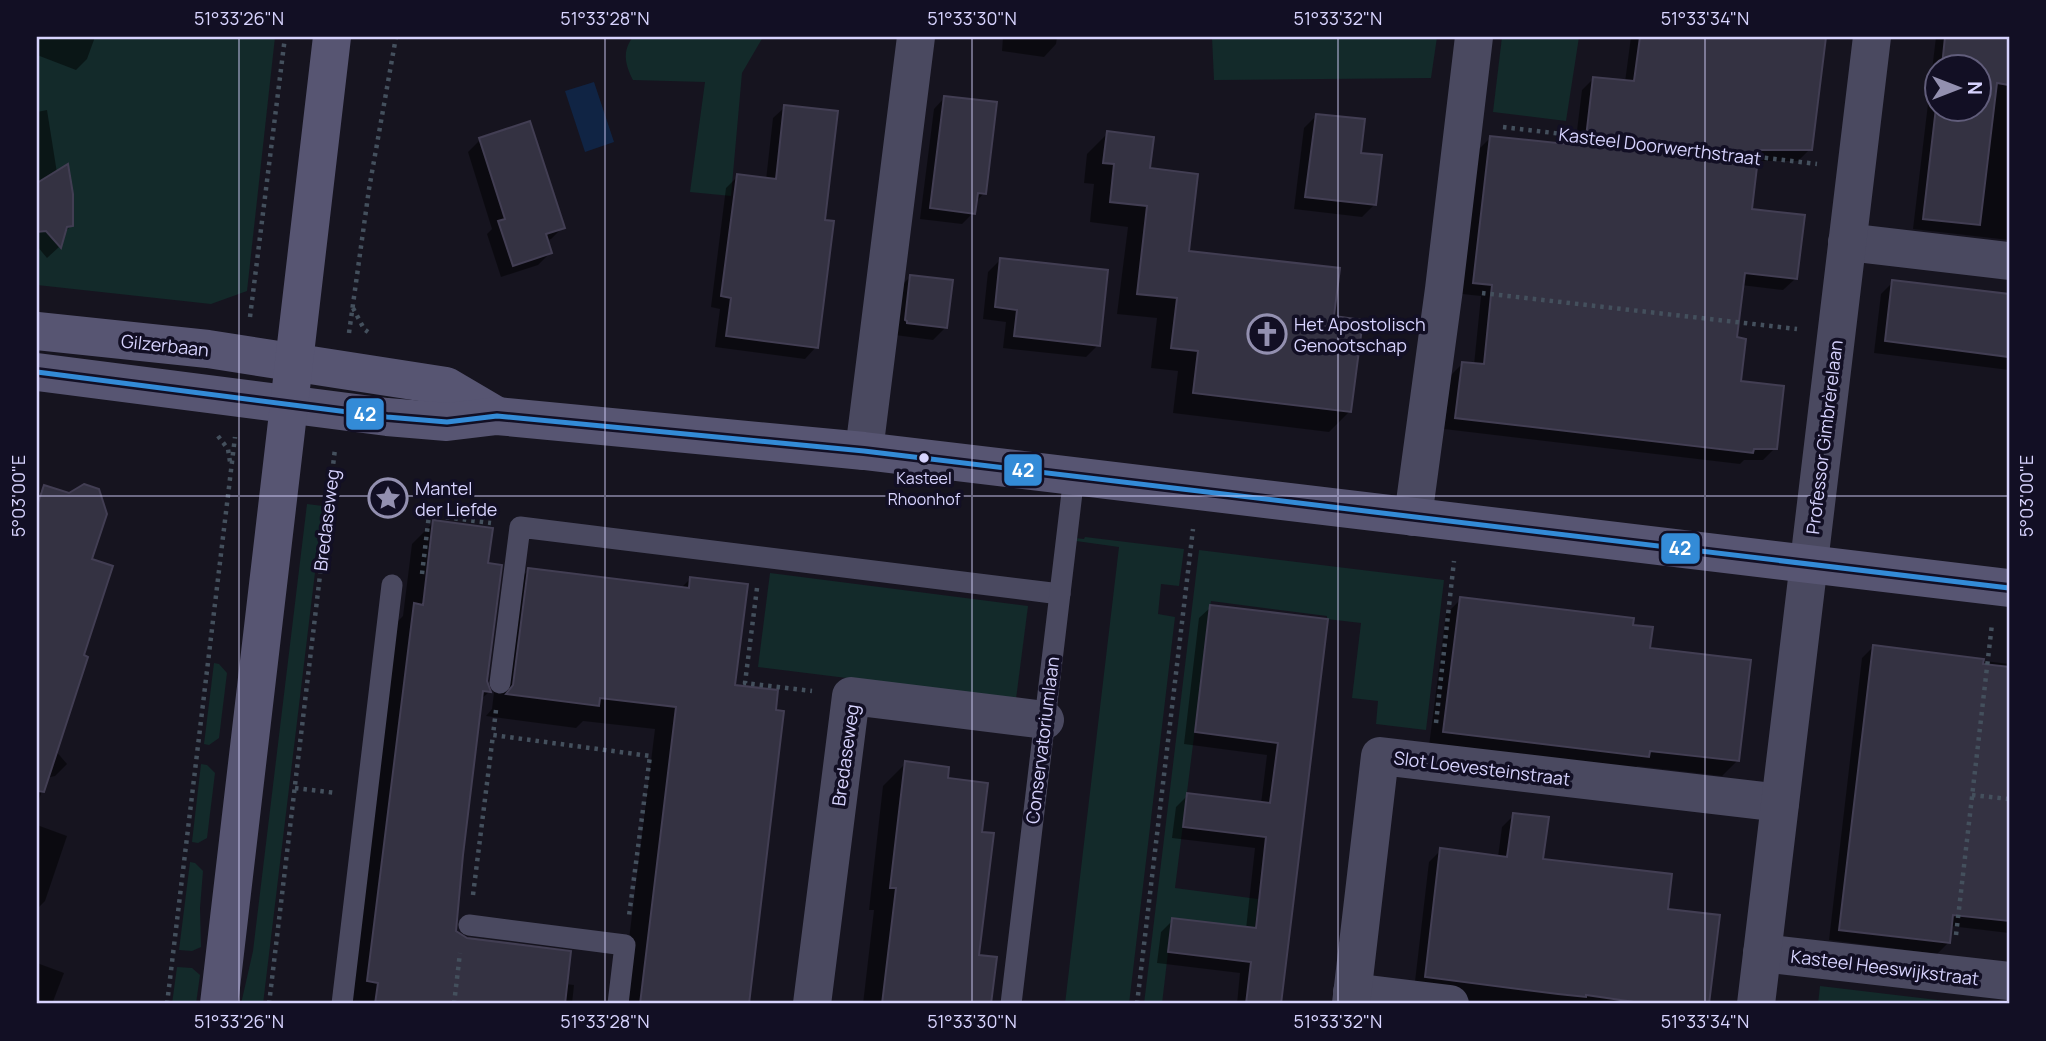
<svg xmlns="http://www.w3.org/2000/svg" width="2046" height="1041" font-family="Manrope,sans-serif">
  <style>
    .green { fill: #132a2a }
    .water { fill: #102444 }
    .shadow { fill: #0007; fill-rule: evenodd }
    .building { fill: #343242; stroke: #423e53; stroke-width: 2 }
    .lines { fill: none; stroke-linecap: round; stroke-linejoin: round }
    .path { stroke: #44505d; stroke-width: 4.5; stroke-dasharray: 3.5 5; stroke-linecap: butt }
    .lane { stroke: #4a4960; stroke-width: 21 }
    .street { stroke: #4a4960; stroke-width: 38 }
    .secondary { stroke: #575572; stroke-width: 38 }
    .bus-1-casing { stroke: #120f24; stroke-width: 10 }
    .bus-1 { stroke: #338bd7; stroke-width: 5 }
    .ticks { fill: none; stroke: #d7d3fe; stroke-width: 2; stroke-opacity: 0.45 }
    .bus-dot { fill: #d7d3fe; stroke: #120f24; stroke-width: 2.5 }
    .labels { text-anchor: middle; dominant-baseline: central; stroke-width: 7; stroke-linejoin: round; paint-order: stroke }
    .bus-label { font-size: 16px; fill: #d7d3fe; stroke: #120f24 }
    .street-label { font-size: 18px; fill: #d7d3fe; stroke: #120f24 }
    .poi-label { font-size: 18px; fill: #d7d3fe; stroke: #120f24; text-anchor: start }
    .line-badge { stroke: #120f24; stroke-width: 2.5 }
    .badge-label { font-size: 19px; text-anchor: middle; font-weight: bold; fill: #fff }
    .neatline { fill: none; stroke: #d7d3fe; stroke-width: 2.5 }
    .ticks-label { font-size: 18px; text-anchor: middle; fill: #d7d3fe }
  </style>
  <rect width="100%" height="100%" fill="#16141f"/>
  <!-- green -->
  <g class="green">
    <polygon points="37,37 275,37 247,291 211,304 37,285"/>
    <path d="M 633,37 L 763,37 L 742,73 L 731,196 L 690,192 L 705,82 L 633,80 C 625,64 622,51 633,37 Z"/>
    <polygon points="1212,37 1437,37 1431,78 1214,80"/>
    <polygon points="1502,37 1579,37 1566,121 1493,112"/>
    <polygon points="307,504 323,506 263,1004 241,1004 253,951"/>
    <polygon points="1085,537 1184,549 1179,586 1161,584 1158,614 1175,617 1129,1004 1065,1004 1119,547 1076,541 1074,538 1084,539"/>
    <polygon points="1199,550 1444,580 1426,730 1376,724 1378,701 1352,698 1361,623 1327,619 1327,616 1211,601 1175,888 1258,899 1255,928 1172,918 1162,1004 1144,1004"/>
    <polygon points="770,573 1028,606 1016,699 758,667"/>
    <polygon points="214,663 219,664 227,673 219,738 209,745 204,744"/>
    <polygon points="201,764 207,765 215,773 207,838 198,843 192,842"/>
    <polygon points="190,862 195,863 203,871 200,908 201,947 192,951 179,950"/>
    <polygon points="177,967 192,968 200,975 196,1004 172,1004"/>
    <polygon points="1820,986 1946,1001 1946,1004 1818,1004"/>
  </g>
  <!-- water -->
  <polygon class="water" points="594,82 614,142 585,152 565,91"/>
  <!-- shadow -->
  <g class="shadow">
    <polygon points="37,37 95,37 87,59 76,70 37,55"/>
    <polygon points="1003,37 1057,37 1056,44 1044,57 1002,51"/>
    <polygon points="1631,37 1824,37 1810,149 1798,161 1756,161 1750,211 1795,279 1783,290 1741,285 1735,339 1740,383 1775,448 1763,460 1744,460 1740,464 1444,429 1451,375 1462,364 1474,365 1481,296 1462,294 1479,149 1491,137 1575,147 1582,90 1593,79 1625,82"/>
    <path d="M 1936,37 L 2009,37 L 2009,240 L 1913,229 ZM 1938,66 L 1980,66 L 1980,108 L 1938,108 Z"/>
    <polygon points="945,97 984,193 975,203 973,213 962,224 920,219 934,109"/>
    <polygon points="785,107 823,221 816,347 805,359 715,347 720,309 711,307 726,188 738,176 766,180 773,118"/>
    <polygon points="47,110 57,173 71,226 63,234 59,247 47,258 37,246 37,112"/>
    <polygon points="1316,116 1359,155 1374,205 1362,217 1294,209 1304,128"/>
    <polygon points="1108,133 1148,170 1187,252 1332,318 1350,411 1329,432 1173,413 1178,371 1151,368 1157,318 1117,314 1128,227 1090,222 1094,184 1084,183 1087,154"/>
    <polygon points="480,140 563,227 551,239 546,241 550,253 538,265 501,277 487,234 492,229 468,152"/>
    <polygon points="1000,260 1098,345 1086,357 1003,348 1006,322 983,319 988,272"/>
    <polygon points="910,277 945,328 933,340 895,335 898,289"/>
    <polygon points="1893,282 2009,296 2009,370 1874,353 1881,294"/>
    <polygon points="45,487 90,561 82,657 55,750 67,764 55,776 46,778 37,806 37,494"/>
    <polygon points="434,522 486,565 485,682 489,692 480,700 454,932 467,940 566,984 574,985 572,1004 346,1003 392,627 403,616 412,544"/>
    <polygon points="529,570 680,589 690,579 733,687 774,711 782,712 747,1004 621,1004 655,729 583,721 576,728 486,716 492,709 506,592"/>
    <polygon points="1461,599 1631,626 1737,761 1722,776 1637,766 1632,771 1429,746 1446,614"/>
    <polygon points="1211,607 1326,621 1280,1004 1237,1004 1240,973 1157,963 1161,932 1173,920 1246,929 1255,848 1172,838 1176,807 1188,795 1261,804 1267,755 1184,744 1199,618"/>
    <polygon points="1873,647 2009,664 2009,933 1950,926 1948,943 1937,954 1829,940 1862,658"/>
    <polygon points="906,763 946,779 980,833 977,957 995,959 989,1004 863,1004 874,910 869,910 883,786"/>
    <polygon points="1514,815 1541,860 1666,910 1718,917 1708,1004 1456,1004 1414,990 1429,862 1441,850 1498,857 1502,827"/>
    <polygon points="37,825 67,836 45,901 37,909"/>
    <polygon points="37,963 64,973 52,1004 37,1004"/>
  </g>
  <!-- building -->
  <g class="building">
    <polygon points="1640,37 1826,37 1812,150 1759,150 1752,209 1805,215 1797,279 1745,273 1737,337 1746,339 1741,381 1784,386 1777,449 1754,449 1753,453 1455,418 1462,362 1484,364 1492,285 1473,283 1490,136 1585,146 1593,77 1634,81"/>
    <polygon points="1945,37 2009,37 2009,85 1997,83 1980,225 1923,219 1937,99 1937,108 1979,108 1979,66 1942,66"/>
    <polygon points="944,96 997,102 986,194 978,193 975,214 930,208"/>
    <polygon points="784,105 838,111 825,220 834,221 818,348 726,336 731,298 721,296 737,174 776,179"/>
    <polygon points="1316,114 1365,119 1361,153 1382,155 1376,205 1305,197"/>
    <polygon points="530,121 565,228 546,234 552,253 513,266 498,221 505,219 479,138"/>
    <polygon points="1107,131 1154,137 1150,168 1198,174 1189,251 1340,268 1334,316 1363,320 1351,412 1193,393 1198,351 1171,348 1177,298 1137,294 1147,206 1110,202 1114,164 1103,163"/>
    <polygon points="68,164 73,194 73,226 67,227 61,248 46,231 37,232 37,183"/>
    <polygon points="1000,258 1108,270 1100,346 1014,336 1017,310 995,307"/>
    <polygon points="910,275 953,280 947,328 907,323 907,321 905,320"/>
    <polygon points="1892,280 2009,294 2009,357 1885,341"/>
    <polygon points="84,484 99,489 107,514 92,559 113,566 84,655 88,657 44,792 37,791 37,506 44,485 69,493"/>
    <polygon points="433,520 493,528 488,563 502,565 487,681 491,692 483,691 463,855 456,931 467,938 571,951 565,1004 375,1004 378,983 367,981 414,603 423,605"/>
    <polygon points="528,568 689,588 690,577 748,584 735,685 778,690 776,710 784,711 749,1004 640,1004 676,707 600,698 599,706 506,694 513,685"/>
    <polygon points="1460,597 1634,618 1633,625 1653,627 1650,648 1751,660 1739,761 1650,751 1649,757 1443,732"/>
    <polygon points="1210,605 1328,619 1281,1004 1246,1004 1251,962 1168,952 1172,918 1256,928 1266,837 1183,827 1187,793 1270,803 1278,743 1195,732"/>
    <polygon points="1873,645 1984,659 1983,664 2009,667 2009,921 1953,915 1950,943 1839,930"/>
    <polygon points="905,761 949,767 948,778 988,783 982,832 994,833 979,955 997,957 991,1004 882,1004 896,888 890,888"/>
    <polygon points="1513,813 1549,817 1543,859 1672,874 1668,909 1720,915 1709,1004 1648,1004 1586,995 1586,997 1558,994 1425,977 1440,848 1507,857"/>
  </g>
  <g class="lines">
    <!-- path -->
    <g class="path">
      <polyline points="1503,127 1817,164"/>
      <polyline points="1482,293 1797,329"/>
      <polyline points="353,308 364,329 368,332"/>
      <polyline points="250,317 285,37"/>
      <polyline points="349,333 369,189 396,37"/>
      <polyline points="218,436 228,449 230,462"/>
      <polyline points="422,574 429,515 491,523"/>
      <polyline points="757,588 745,683 812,691"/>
      <polyline points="496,710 493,735 650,756 629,916"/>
      <polyline points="1436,723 1454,561"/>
      <polyline points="295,788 336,793"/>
      <polyline points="1972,795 2009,799"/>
      <polyline points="473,895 493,735"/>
      <polyline points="1956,935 1992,624"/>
      <polyline points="167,1004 235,437"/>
      <polyline points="269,1004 335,449"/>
      <polyline points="454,1004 460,953"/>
      <polyline points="1137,1004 1193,529"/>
    </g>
    <!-- lane -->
    <g class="lane">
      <polyline points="500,683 520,527 1060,594"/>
      <polyline points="469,925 625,945 618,1004"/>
      <polyline points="342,1004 392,585"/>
      <polyline points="1011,1004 1074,476"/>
    </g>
    <!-- street -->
    <g class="street">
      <polyline points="1847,242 2009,261"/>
      <polyline points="864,451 916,37"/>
      <polyline points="1413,517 1444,289 1474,37"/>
      <polyline points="1762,953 2009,981"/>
      <polyline points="1352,992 1450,1004"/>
      <polyline points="812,1004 851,696 1045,720"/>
      <polyline points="1351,1004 1380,756 1780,803"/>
      <polyline points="1756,1004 1872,37"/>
    </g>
    <!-- secondary -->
    <g class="secondary">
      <polyline points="37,331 208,349 446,386 497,416"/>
      <polyline points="37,372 387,417 447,422 497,416 864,451 2009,588"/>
      <polyline points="219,1004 332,37"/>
    </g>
    <!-- bus-1 casing -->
    <g class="bus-1-casing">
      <polyline id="bus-1" points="37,372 387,417 447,422 497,416 864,451 2009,588"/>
    </g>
    <!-- bus-1 -->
    <use href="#bus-1" class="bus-1"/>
  </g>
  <!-- ticks -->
  <path class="ticks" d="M 239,37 L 239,1004M 605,37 L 605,1004M 972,37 L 972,1004M 1338,37 L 1338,1004M 1705,37 L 1705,1004M 37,496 L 2009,496"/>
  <!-- icons -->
  <defs>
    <g id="church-ring" transform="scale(2.0125)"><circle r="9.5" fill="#120f24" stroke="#9390b0" stroke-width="1.5"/><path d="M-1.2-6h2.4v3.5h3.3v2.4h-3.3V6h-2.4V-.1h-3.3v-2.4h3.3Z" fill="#9390b0"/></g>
    <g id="sight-ring" transform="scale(2.0125)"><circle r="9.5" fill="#120f24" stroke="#9390b0" stroke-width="1.5"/><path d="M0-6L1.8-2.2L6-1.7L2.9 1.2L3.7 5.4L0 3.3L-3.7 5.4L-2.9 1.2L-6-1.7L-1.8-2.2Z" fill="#9390b0"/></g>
  </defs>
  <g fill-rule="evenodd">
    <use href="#church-ring" x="1267" y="334"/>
    <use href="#sight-ring" x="388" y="498"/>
  </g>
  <!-- markers -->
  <circle class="bus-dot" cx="924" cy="458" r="6"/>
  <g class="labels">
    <!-- bus labels -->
    <g class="bus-label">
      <text x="924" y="478">Kasteel<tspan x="924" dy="21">Rhoonhof</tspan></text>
    </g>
    <!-- street labels -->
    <g class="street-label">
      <text transform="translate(1660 146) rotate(7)">Kasteel Doorwerthstraat</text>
      <text transform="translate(165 345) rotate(6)">Gilzerbaan</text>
      <text transform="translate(1824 437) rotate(-83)">Professor Gimbrèrelaan</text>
      <text transform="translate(326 520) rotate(-83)">Bredaseweg</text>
      <text transform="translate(1042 740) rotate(-83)">Conservatoriumlaan</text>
      <text transform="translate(845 755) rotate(-82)">Bredaseweg</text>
      <text transform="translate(1482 768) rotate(7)">Slot Loevesteinstraat</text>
      <text transform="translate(1885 967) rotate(7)">Kasteel Heeswijkstraat</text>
    </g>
    <!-- poi labels -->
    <g class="poi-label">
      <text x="1294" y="324">Het Apostolisch<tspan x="1294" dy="21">Genootschap</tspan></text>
      <text x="415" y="488">Mantel<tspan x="415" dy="21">der Liefde</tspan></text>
    </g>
  </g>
  <g class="line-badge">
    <rect x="345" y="397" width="40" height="34" rx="7" fill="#338bd7"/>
    <rect x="1003" y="453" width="40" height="34" rx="7" fill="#338bd7"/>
    <rect x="1660" y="532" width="41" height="33" rx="7" fill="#338bd7"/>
  </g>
  <g class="badge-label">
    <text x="365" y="421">42</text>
    <text x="1023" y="477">42</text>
    <text x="1680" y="555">42</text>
  </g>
  <!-- border -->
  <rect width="2046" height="1041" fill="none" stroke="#120f24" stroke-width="77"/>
  <!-- north arrow -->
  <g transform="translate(1958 88) rotate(90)"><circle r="33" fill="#120f24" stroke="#615d7b" stroke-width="2"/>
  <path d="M0-5L12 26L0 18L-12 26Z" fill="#9390b0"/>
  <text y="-10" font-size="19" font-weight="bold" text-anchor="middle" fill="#d7d3fe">N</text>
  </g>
  <rect x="38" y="38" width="1970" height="964" class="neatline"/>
  <g class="ticks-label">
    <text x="239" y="25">51°33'26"N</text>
    <text x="605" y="25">51°33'28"N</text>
    <text x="972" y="25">51°33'30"N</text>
    <text x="1338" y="25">51°33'32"N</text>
    <text x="1705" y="25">51°33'34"N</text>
    <text transform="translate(2027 496) rotate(-90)" y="6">5°03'00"E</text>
    <text transform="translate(19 496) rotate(-90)" y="6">5°03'00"E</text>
    <text x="239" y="1028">51°33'26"N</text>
    <text x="605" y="1028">51°33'28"N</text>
    <text x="972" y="1028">51°33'30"N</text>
    <text x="1338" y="1028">51°33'32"N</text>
    <text x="1705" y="1028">51°33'34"N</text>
  </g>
</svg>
